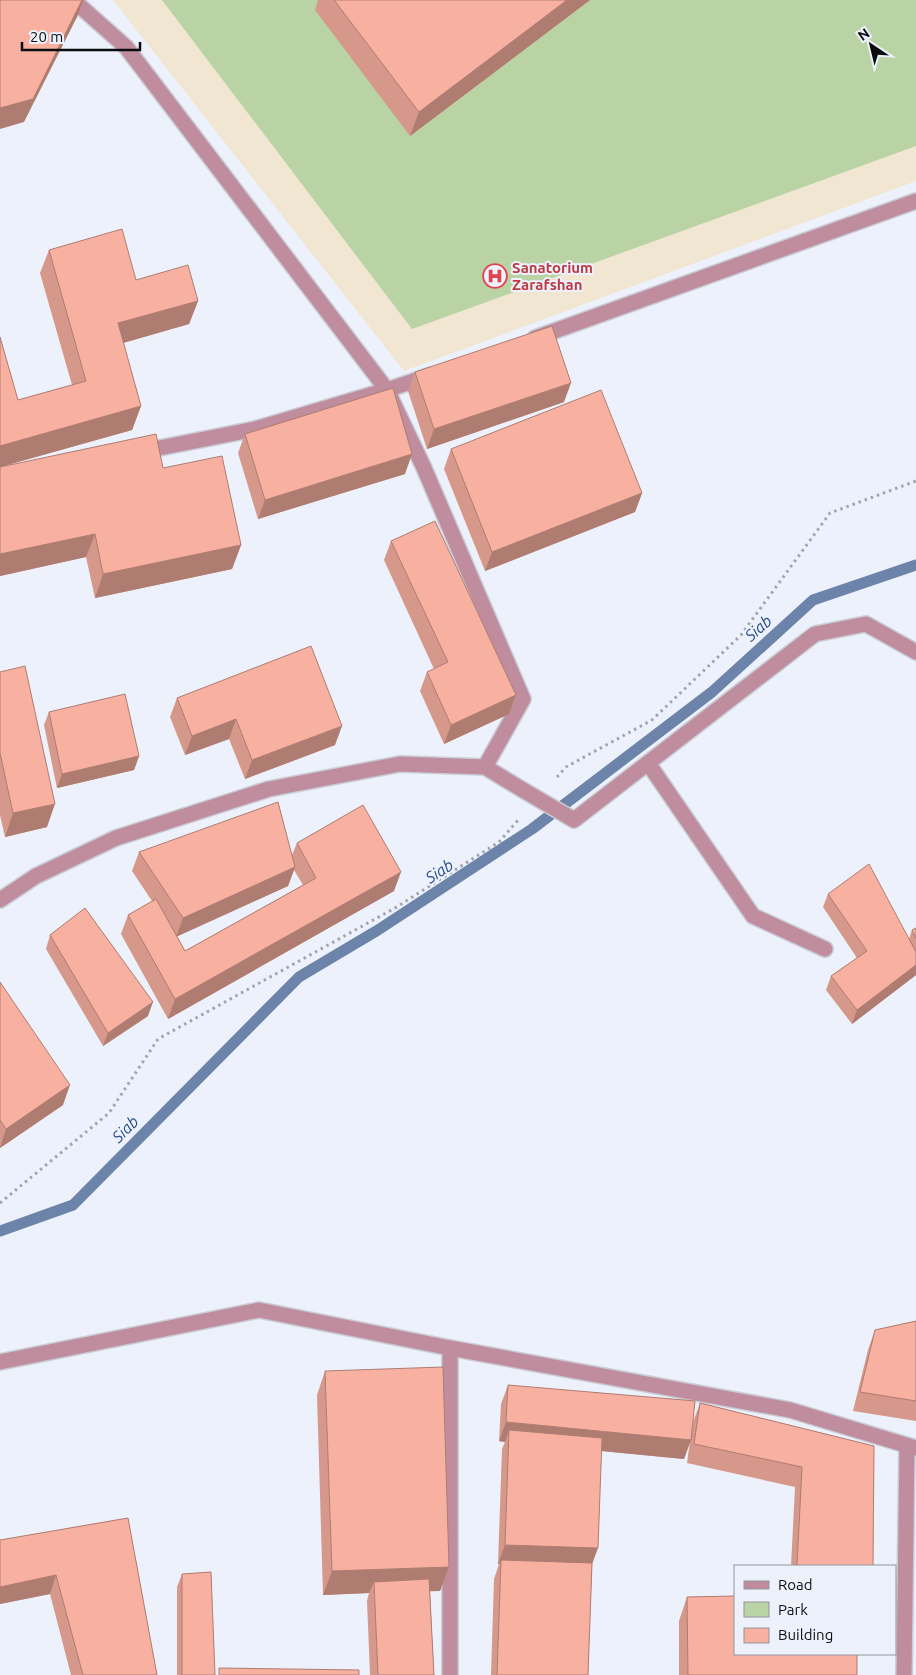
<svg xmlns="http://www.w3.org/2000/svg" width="916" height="1675" font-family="Ubuntu,sans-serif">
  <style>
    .medical { fill: #f0e6d1 }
    .green { fill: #b9d3a4 }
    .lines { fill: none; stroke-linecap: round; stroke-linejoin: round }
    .stream { stroke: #6c83aa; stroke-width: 11 }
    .minor-casing { stroke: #c9ccd5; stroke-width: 18 }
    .path { stroke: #a1a4ac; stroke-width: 3; stroke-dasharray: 2.5 4; stroke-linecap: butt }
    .minor { stroke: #c08d9f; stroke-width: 15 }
    .minor-bridge-casing { stroke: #c9ccd5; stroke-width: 18; stroke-linecap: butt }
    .minor-bridge { stroke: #c08d9f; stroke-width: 15 }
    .wall { fill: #d5988a; fill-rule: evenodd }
    .shaded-wall { fill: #ae7c71 }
    .building { fill: #f8b1a1; stroke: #ae7c71 }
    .labels { text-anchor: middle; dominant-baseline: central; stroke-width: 4; stroke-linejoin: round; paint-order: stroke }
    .health-label { font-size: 15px; font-weight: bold; fill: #be3a42; stroke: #edf1fb; text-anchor: start }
    .water-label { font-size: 16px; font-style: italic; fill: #254b8c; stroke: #edf1fb }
  </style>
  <rect width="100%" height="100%" fill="#edf1fb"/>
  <!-- medical -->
  <polygon class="medical" points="113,0 916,0 916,181 404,371"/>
  <!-- green -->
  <polygon class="green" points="162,0 916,0 916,146 412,329"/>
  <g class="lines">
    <!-- stream -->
    <polyline class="stream" points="0,1231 73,1205 299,977 378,930 532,829 712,692 813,600 916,565"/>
    <!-- minor casing -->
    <g class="minor-casing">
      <g id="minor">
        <polyline points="73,0 126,47 387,390 431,375"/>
        <polyline points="535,338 916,201"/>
        <polyline points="139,452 255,429 387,390 424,468 523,699 485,767"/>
        <polyline points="648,763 753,916 825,949"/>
        <polyline points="569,817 574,820 815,634 866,624 916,652"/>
        <polyline points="0,900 36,876 116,838 269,789 400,764 485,767 523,790"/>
        <polyline points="0,1362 259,1310 450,1348"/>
        <polyline points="450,1675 450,1348 790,1410 916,1448"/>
        <polyline points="904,1675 907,1446"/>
      </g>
    </g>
    <!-- path -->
    <g class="path">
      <polyline points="557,777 566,767 652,720 741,635 830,513 916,481"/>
      <polyline points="0,1203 109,1113 158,1039 395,908 499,842 519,819"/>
    </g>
    <!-- minor -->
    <use href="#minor" class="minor"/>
    <!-- minor-bridge casing -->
    <g class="minor-bridge-casing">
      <polyline id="minor-bridge" points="523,790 569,817"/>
    </g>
    <!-- minor-bridge -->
    <use href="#minor-bridge" class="minor-bridge"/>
  </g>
  <!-- wall -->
  <g class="wall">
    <polygon points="318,0 590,0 410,136 315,10"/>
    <polygon points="49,250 198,301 189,324 123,343 141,406 132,430 0,467 0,337 18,400 72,385 40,273"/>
    <polygon points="415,372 564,402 427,449 408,391"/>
    <polygon points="245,434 405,474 258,519 238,453"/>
    <polygon points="451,449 642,493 635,512 485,571 444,469"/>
    <polygon points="0,467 163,468 241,545 232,569 95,598 86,557 0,576"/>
    <polygon points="391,541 516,695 509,714 444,744 420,691 427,672 434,669 384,560"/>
    <polygon points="0,672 47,827 5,837 0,815"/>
    <polygon points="177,698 335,745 245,779 229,739 185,755 170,717"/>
    <polygon points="49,712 139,756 134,770 57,788 44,725"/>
    <path d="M 297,843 L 394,891 L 168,1019 L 121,934 L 128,915 L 152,901 L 132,871 L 139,852 L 292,855 ZM 294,870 L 303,885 L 185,951 L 177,936 L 288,886 Z"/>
    <polygon points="828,894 909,939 912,930 916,928 916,975 852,1024 826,990 831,976 857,958 823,907"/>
    <polygon points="50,935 148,1016 103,1046 46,949"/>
    <polygon points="0,982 63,1105 0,1148"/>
    <polygon points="916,1321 916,1421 853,1411 868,1350 875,1330"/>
    <polygon points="325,1371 449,1567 440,1591 430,1591 434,1675 370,1675 367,1601 369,1593 323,1595 317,1395"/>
    <polygon points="508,1385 691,1434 693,1422 700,1403 874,1446 873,1566 791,1566 795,1487 687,1463 690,1441 684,1459 601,1451 592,1565 588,1675 491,1675 494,1579 499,1564 498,1564 502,1449 505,1442 499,1441 501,1404"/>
    <polygon points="128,1518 157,1675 71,1675 50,1594 0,1604 0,1540"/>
    <polygon points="182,1574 215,1675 177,1675 177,1587"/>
    <polygon points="687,1597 857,1675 679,1675 679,1621"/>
  </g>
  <!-- shaded-wall -->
  <g class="shaded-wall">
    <polygon points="82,0 83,0 78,15 24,122 0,129 0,108"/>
    <polygon points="567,0 590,0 410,136 419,112"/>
    <polygon points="198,301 189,324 109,347 118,323"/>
    <polygon points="571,383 564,402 427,449 434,429"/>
    <polygon points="141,406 132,430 0,467 0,446"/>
    <polygon points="412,454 405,474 258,519 265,500"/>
    <polygon points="642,493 635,512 485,571 492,552"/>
    <polygon points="95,534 86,557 0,576 0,554"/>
    <polygon points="241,545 232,569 95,598 103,574"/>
    <polygon points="516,695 509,714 444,744 451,725"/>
    <polygon points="236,719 229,739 185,755 192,736"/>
    <polygon points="342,726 335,745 245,779 252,760"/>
    <polygon points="139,756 134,770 57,788 62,774"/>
    <polygon points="55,804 47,827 5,837 13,813"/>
    <polygon points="295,867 288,886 176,937 183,918"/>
    <polygon points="401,872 394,891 168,1019 175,999"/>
    <polygon points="916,965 916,975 852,1024 857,1010"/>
    <polygon points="153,1002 148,1016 103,1046 108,1033"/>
    <polygon points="70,1085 63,1105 0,1148 6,1129"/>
    <polygon points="506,1422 691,1440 684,1459 509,1442 509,1430 505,1442 499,1441"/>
    <polygon points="505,1545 598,1548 591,1567 501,1560 499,1564 498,1564"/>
    <polygon points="449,1567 440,1591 374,1593 374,1582 369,1593 323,1595 332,1571"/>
    <polygon points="56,1575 50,1594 0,1604 0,1587"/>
  </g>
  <!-- building -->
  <g class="building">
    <polygon points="0,0 82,0 33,99 0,108"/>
    <polygon points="334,0 567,0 419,112"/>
    <polygon points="122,229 136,280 188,265 198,301 118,323 141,406 0,446 0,337 18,400 86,381 49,250"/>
    <polygon points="552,326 571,383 434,429 415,372"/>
    <polygon points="393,388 412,454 265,500 245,434"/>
    <polygon points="601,390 642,493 492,552 451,449"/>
    <polygon points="156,434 163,468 222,456 241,545 103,574 95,534 0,554 0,467"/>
    <polygon points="435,521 516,695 451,725 427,672 448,662 391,541"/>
    <polygon points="311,646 342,726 252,760 236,719 192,736 177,698"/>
    <polygon points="25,666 55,804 13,813 0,753 0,672"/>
    <polygon points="125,694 139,756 62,774 49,712"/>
    <polygon points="278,802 295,867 183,918 139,852"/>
    <polygon points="363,805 401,872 175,999 128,915 156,899 185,951 316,878 297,843"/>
    <polygon points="869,864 916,952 916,965 857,1010 831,976 867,951 828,894"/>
    <polygon points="85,908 153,1002 108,1033 50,935"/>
    <polygon points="916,928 916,938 912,930"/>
    <polygon points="0,982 70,1085 6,1129 0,1120"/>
    <polygon points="916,1321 916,1401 860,1392 875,1330"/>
    <polygon points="443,1367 449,1567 332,1571 325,1371"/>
    <polygon points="508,1385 695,1401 691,1440 506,1422"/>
    <polygon points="700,1403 874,1446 873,1566 797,1566 802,1467 694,1444"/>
    <polygon points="509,1430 602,1438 598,1548 505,1545"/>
    <polygon points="128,1518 157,1675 83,1675 56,1575 0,1587 0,1540"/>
    <polygon points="501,1560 592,1563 588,1675 497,1675"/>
    <polygon points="211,1572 215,1675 182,1675 182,1574"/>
    <polygon points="429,1579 434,1675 378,1675 374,1582"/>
    <polygon points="735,1596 735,1654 857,1654 857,1675 688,1675 687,1597"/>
    <polygon points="219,1668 359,1670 359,1675 219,1675"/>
  </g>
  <!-- icons -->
  <defs>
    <g id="hospital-ring" transform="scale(1.25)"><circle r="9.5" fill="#edf1fb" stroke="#e0444e" stroke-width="1.5"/><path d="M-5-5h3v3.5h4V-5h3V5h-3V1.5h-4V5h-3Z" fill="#e0444e"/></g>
  </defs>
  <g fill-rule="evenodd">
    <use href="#hospital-ring" x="495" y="276"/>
  </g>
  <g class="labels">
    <!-- health labels -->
    <g class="health-label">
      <text x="512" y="267">Sanatorium<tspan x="512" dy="17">Zarafshan</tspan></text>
    </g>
    <!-- water labels -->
    <g class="water-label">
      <text transform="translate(758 628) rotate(-42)">Siab</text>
      <text transform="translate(439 871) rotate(-33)">Siab</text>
      <text transform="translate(125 1129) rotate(-45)">Siab</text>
    </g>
  </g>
  <!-- legend -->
  <rect x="734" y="1565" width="162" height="90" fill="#edf1fb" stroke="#93959d"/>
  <rect x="744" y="1581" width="25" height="8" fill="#c08d9f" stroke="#93959d"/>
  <text x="778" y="1590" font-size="15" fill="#0b0c0f">Road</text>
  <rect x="744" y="1602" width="25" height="15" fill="#b9d3a4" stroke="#93959d"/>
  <text x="778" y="1615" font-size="15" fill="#0b0c0f">Park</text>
  <rect x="744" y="1628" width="25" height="15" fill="#f8b1a1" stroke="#93959d"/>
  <text x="778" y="1640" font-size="15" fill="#0b0c0f">Building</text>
  <!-- north arrow -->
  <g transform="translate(871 45) rotate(325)" stroke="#edf1fb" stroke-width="4" paint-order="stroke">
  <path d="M0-4L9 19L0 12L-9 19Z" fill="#0b0c0f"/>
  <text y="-8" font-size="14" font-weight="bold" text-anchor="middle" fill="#0b0c0f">N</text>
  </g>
  <!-- scale -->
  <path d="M22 42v8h118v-8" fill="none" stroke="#0b0c0f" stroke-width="2.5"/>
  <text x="30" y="42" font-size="15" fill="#0b0c0f" stroke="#edf1fb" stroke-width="4" paint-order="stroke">20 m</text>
</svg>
